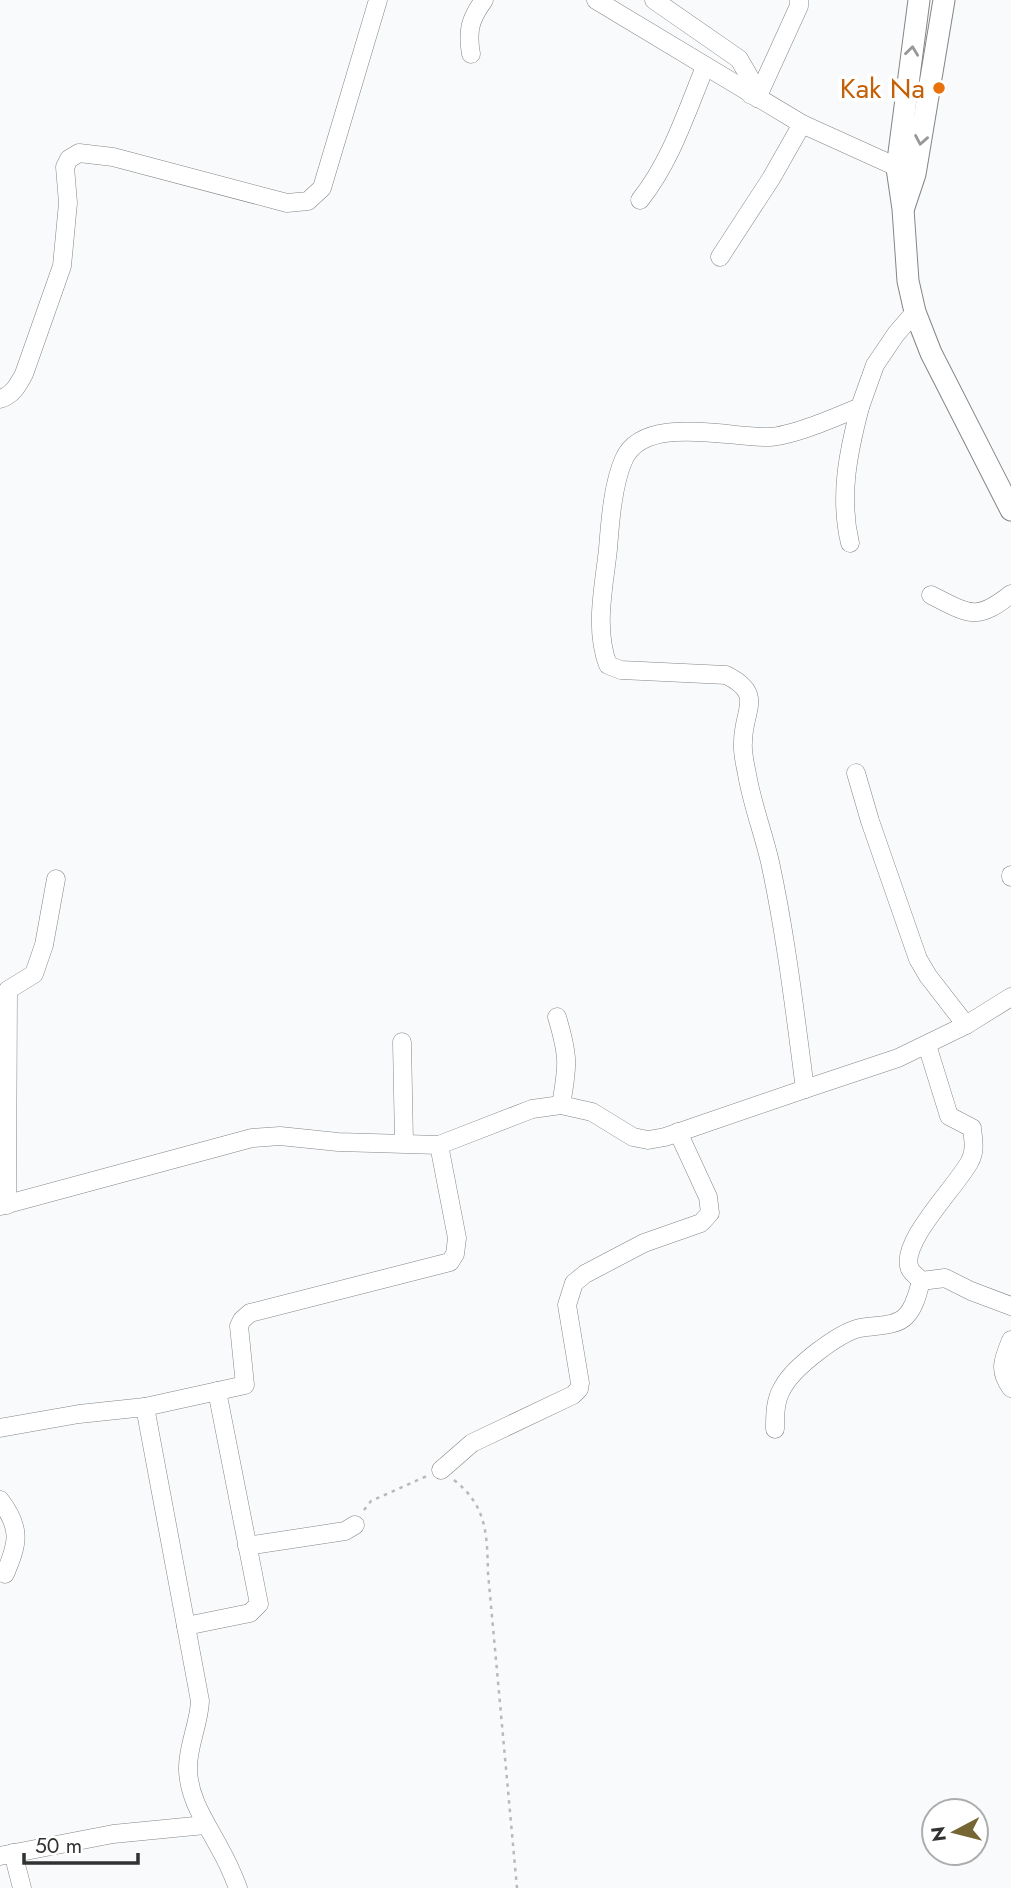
<svg xmlns="http://www.w3.org/2000/svg" width="1011" height="1888" font-family="Jost,sans-serif">
  <style>
    .lines { fill: none; stroke-linecap: round; stroke-linejoin: round }
    .minor-casing { stroke: #848586; stroke-width: 19 }
    .major-casing { stroke: #848586; stroke-width: 23 }
    .path { stroke: #b8b9bb; stroke-width: 2.5; stroke-dasharray: 3.5 5; stroke-linecap: butt }
    .minor { stroke: #fff; stroke-width: 18 }
    .major { stroke: #fff; stroke-width: 21 }
    .oneway { stroke: #989898 }
    .food-dot { fill: #e8710a; stroke: #fff; stroke-width: 2.5 }
    .labels { text-anchor: middle; dominant-baseline: central; stroke-width: 7; stroke-linejoin: round; paint-order: stroke }
    .food-label { font-size: 28px; fill: #c56008; stroke: #fff; text-anchor: end }
  </style>
  <rect width="100%" height="100%" fill="#f9fafc"/>
  <g class="lines">
    <!-- minor casing -->
    <g class="minor-casing">
      <g id="minor">
        <polyline points="596,0 802,124 908,172"/>
        <polyline points="654,0 739,59 750,78 751,95"/>
        <path d="M 471,54 C 467,31 470,19 484,0"/>
        <polyline points="757,98 799,6 799,0"/>
        <path d="M 640,200 C 671,161 686,113 705,67"/>
        <polyline points="720,257 772,177 802,124"/>
        <path d="M 915,312 L 896,334 L 875,365 L 860,407 C 836,417 793,436 769,437 C 730,438 644,414 624,459 C 613,483 610,522 608,549 C 604,587 594,628 608,665 L 621,670 L 726,675 C 765,694 743,710 743,742 C 742,752 745,764 747,774 C 752,804 763,832 770,862 C 786,936 795,1013 805,1089 L 898,1058 L 966,1025 L 1011,997"/>
        <path d="M 0,399 C 13,395 18,385 24,374 L 62,266 L 68,203 L 65,167 L 69,159 L 79,153 L 113,157 L 287,203 L 308,201 L 322,188 L 378,0"/>
        <path d="M 850,543 C 839,497 848,453 860,407"/>
        <path d="M 931,595 C 969,614 976,622 1011,594"/>
        <polyline points="856,773 870,821 918,959 928,976 966,1025"/>
        <polyline points="1011,875 1011,877"/>
        <path d="M 557,1017 C 569,1057 568,1065 561,1105"/>
        <polyline points="402,1042 404,1142"/>
        <polyline points="7,1205 8,990 34,974 44,945 56,879"/>
        <polyline points="0,1206 252,1138 280,1136 338,1142 439,1145 532,1109 561,1105 592,1112 633,1137 648,1140 665,1137 805,1089"/>
        <path d="M 921,1281 C 918,1277 912,1273 910,1269 C 898,1243 959,1184 970,1161 C 976,1150 973,1139 972,1128 L 949,1116 L 927,1045"/>
        <path d="M 1011,1340 C 1003,1360 998,1370 1011,1388"/>
        <path d="M 145,1407 L 200,1701 C 199,1725 187,1747 188,1770 C 189,1800 207,1824 220,1849 C 227,1861 233,1875 238,1888"/>
        <polyline points="0,1428 79,1414 145,1407 245,1385 239,1326 242,1320 250,1313 450,1262 455,1254 457,1238 439,1145"/>
        <path d="M 775,1429 C 775,1414 775,1400 783,1387 C 794,1367 838,1333 860,1328 C 874,1325 896,1327 906,1316 C 915,1307 918,1292 921,1281 L 945,1278 L 971,1291 L 1011,1306"/>
        <polyline points="441,1470 472,1443 573,1395 579,1389 580,1383 567,1305 574,1283 585,1274 644,1243 701,1223 710,1213 708,1197 678,1132"/>
        <path d="M 0,1500 C 22,1529 18,1543 5,1574"/>
        <polyline points="247,1546 345,1531 355,1525"/>
        <polyline points="186,1626 250,1613 259,1604 217,1391"/>
        <polyline points="13,1853 22,1888"/>
        <polyline points="0,1856 113,1834 205,1825"/>
      </g>
    </g>
    <!-- major casing -->
    <g class="major-casing">
      <g id="major">
        <polyline points="919,0 897,168 903,209 908,281 915,312 931,353 1011,510"/>
        <polyline points="904,207 915,174 944,0"/>
      </g>
    </g>
    <!-- path -->
    <g class="path">
      <path d="M 454,1480 C 487,1506 487,1534 488,1573 L 517,1888"/>
      <polyline points="364,1510 371,1501 427,1476"/>
    </g>
    <!-- minor -->
    <use href="#minor" class="minor"/>
    <!-- major -->
    <use href="#major" class="major"/>
  </g>
  <!-- one-way arrows -->
  <defs><path id="oneway-chevron" d="M-2-3.5L2.5 0L-2 3.5" fill="none" stroke-width="1.6" stroke-linecap="round" stroke-linejoin="round" transform="scale(1.75)"/></defs>
  <g class="oneway">
    <use href="#oneway-chevron" transform="translate(912 51) rotate(-83)"/>
    <use href="#oneway-chevron" transform="translate(921 140) rotate(100)"/>
  </g>
  <!-- markers -->
  <circle class="food-dot" cx="939" cy="88" r="7"/>
  <g class="labels">
    <!-- food labels -->
    <g class="food-label">
      <text x="925" y="88">Kak Na</text>
    </g>
  </g>
  <!-- north arrow -->
  <g transform="translate(955 1832) rotate(263)"><circle r="33" fill="#ffffff" stroke="#adadad" stroke-width="2"/>
  <path d="M0-5L12 26L0 18L-12 26Z" fill="#766634"/>
  <text y="-10" font-size="19" font-weight="bold" text-anchor="middle" fill="#313232">N</text>
  </g>
  <!-- scale -->
  <path d="M24 1853v10h114v-10" fill="none" stroke="#313232" stroke-width="3.5"/>
  <text x="35" y="1853" font-size="21" fill="#313232" stroke="#ffffff" stroke-width="5" paint-order="stroke">50 m</text>
</svg>
